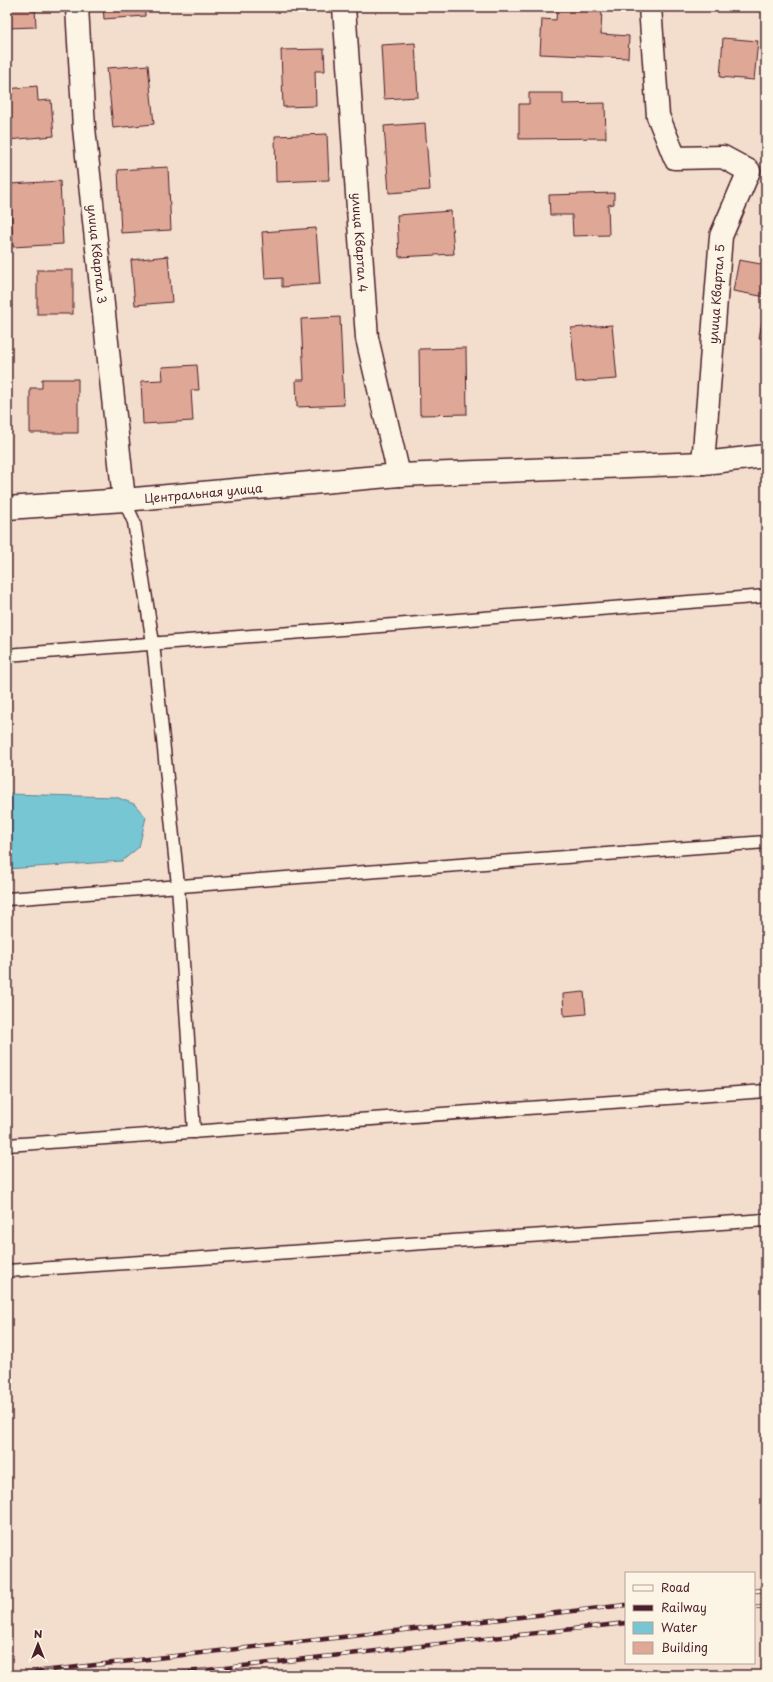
<svg xmlns="http://www.w3.org/2000/svg" width="773" height="1682" font-family="'Playpen Sans',sans-serif">
  <style>
    .water { fill: #77c6d4; stroke: #658390 }
    .building { fill: #dea796; stroke: #4a1f2b }
    .lines { fill: none; stroke-linecap: round; stroke-linejoin: round }
    .lane-casing { stroke: #4a1f2b; stroke-width: 15 }
    .street-casing { stroke: #4a1f2b; stroke-width: 25 }
    .lane { stroke: #fcf5e5; stroke-width: 12 }
    .street { stroke: #fcf5e5; stroke-width: 22 }
    .rail-casing { stroke: #4a1f2b; stroke-width: 4.5 }
    .rail { stroke: #fcf5e5; stroke-width: 3; stroke-dasharray: 9; stroke-linecap: butt }
    .labels { text-anchor: middle; dominant-baseline: central; stroke-width: 3; stroke-linejoin: round; paint-order: stroke }
    .street-label { font-size: 12px; fill: #4a1f2b; stroke: #fcf5e5 }
  </style>
  <rect width="100%" height="100%" fill="#f3decd"/>
  <filter id="ink" filterUnits="userSpaceOnUse"><feTurbulence type="fractalNoise" baseFrequency=".025" numOctaves="2"/><feDisplacementMap in="SourceGraphic" scale="8" xChannelSelector="R" yChannelSelector="G"/><feConvolveMatrix kernelMatrix="1 2 1 2 8 2 1 2 1" color-interpolation-filters="sRGB"/></filter>
  <g filter="url(#ink)">
    <!-- water -->
    <polygon class="water" points="7,794 116,797 134,804 146,817 139,847 122,861 7,869"/>
    <!-- building -->
    <g class="building">
      <polygon points="7,7 35,7 36,27 7,28"/>
      <polygon points="103,7 145,7 145,16 104,19"/>
      <polygon points="557,7 602,7 601,34 629,36 628,58 540,54 542,19 556,20"/>
      <polygon points="723,38 758,41 754,80 720,77"/>
      <polygon points="415,43 418,97 384,99 381,45"/>
      <polygon points="324,49 325,71 315,71 316,106 283,107 281,50"/>
      <polygon points="148,65 154,124 113,128 107,68"/>
      <polygon points="37,86 38,101 51,100 54,136 7,140 7,89"/>
      <polygon points="529,93 563,93 563,104 605,103 606,138 519,139 519,104 529,104"/>
      <polygon points="425,123 430,190 389,193 384,126"/>
      <polygon points="327,134 329,180 276,182 275,136"/>
      <polygon points="168,167 171,230 121,233 118,170"/>
      <polygon points="60,181 63,244 13,247 10,184"/>
      <polygon points="614,193 614,204 608,205 609,235 573,236 572,215 550,215 549,195"/>
      <polygon points="451,211 454,254 399,257 397,215"/>
      <polygon points="316,228 320,284 282,287 282,278 265,279 262,232"/>
      <polygon points="168,256 172,302 135,305 131,260"/>
      <polygon points="739,260 766,265 766,297 733,291"/>
      <rect x="37" y="270" width="36" height="44"/>
      <polygon points="766,300 766,339 759,338"/>
      <polygon points="340,317 344,405 297,407 296,380 304,380 301,319"/>
      <polygon points="612,325 617,379 576,382 571,328"/>
      <polygon points="466,348 467,414 420,415 419,349"/>
      <polygon points="197,365 199,390 191,390 193,421 143,424 141,381 163,380 162,367"/>
      <polygon points="42,379 78,379 78,433 30,433 30,388 42,388"/>
      <polygon points="584,992 586,1014 564,1016 563,994"/>
    </g>
    <g class="lines">
      <!-- lane casing -->
      <g class="lane-casing">
        <g id="lane">
          <polyline points="124,500 134,522 153,643 178,885 194,1132"/>
          <polyline points="7,655 766,596"/>
          <polyline points="7,899 766,842"/>
          <polyline points="7,1145 766,1091"/>
          <polyline points="7,1271 766,1220"/>
        </g>
      </g>
      <!-- street casing -->
      <g class="street-casing">
        <g id="street">
          <path id="s1" d="M 77,7 L 84,128 L 124,500"/>
          <path id="s2" d="M 344,7 L 367,338 L 399,475"/>
          <polyline points="650,7 658,116 675,158 723,157 749,171 721,236 703,463"/>
          <path id="s3" d="M 7,508 L 124,500 L 399,475 L 703,463 L 766,456"/>
        </g>
      </g>
      <!-- lane -->
      <use href="#lane" class="lane"/>
      <!-- street -->
      <use href="#street" class="street"/>
      <!-- rail casing -->
      <g class="rail-casing">
        <g id="rail">
          <polyline points="754,1591 766,1590"/>
          <polyline points="754,1608 766,1607"/>
          <polyline points="7,1675 626,1605"/>
          <polyline points="162,1675 626,1623"/>
        </g>
      </g>
      <!-- rail -->
      <use href="#rail" class="rail"/>
    </g>
  </g>
  <g class="labels">
    <!-- street labels -->
    <g class="street-label">
      <text stroke="none"><textPath href="#s2" startOffset="236">улица Квартал 4</textPath></text>
      <text stroke="none"><textPath href="#s1" startOffset="248">улица Квартал 3</textPath></text>
      <text transform="translate(716 294) rotate(-86)">улица Квартал 5</text>
      <text stroke="none"><textPath href="#s3" startOffset="197">Центральная улица</textPath></text>
    </g>
  </g>
  <!-- margin -->
  <rect width="773" height="1682" fill="none" stroke="#fcf5e5" stroke-width="24"/>
  <rect x="12" y="12" width="749" height="1658" fill="none" stroke="#4a1f2b" stroke-width="1.5" filter="url(#ink)"/>
  <!-- legend -->
  <rect x="625" y="1572" width="130" height="92" fill="#fcf5e5" stroke="#b59f9b"/>
  <rect x="633" y="1585" width="20" height="6" fill="#fcf5e5" stroke="#b59f9b"/>
  <text x="661" y="1592" font-size="12" fill="#4a1f2b">Road</text>
  <rect x="633" y="1605" width="20" height="6" fill="#4a1f2b" stroke="#b59f9b"/>
  <text x="661" y="1612" font-size="12" fill="#4a1f2b">Railway</text>
  <rect x="633" y="1622" width="20" height="12" fill="#77c6d4" stroke="#b59f9b"/>
  <text x="661" y="1632" font-size="12" fill="#4a1f2b">Water</text>
  <rect x="633" y="1642" width="20" height="12" fill="#dea796" stroke="#b59f9b"/>
  <text x="661" y="1652" font-size="12" fill="#4a1f2b">Building</text>
  <!-- north arrow -->
  <g transform="translate(38 1644)" stroke="#fcf5e5" stroke-width="3" paint-order="stroke">
  <path d="M0-3L7 15L0 10L-7 15Z" fill="#4a1f2b"/>
  <text y="-6" font-size="11" font-weight="bold" text-anchor="middle" fill="#4a1f2b">N</text>
  </g>
</svg>
